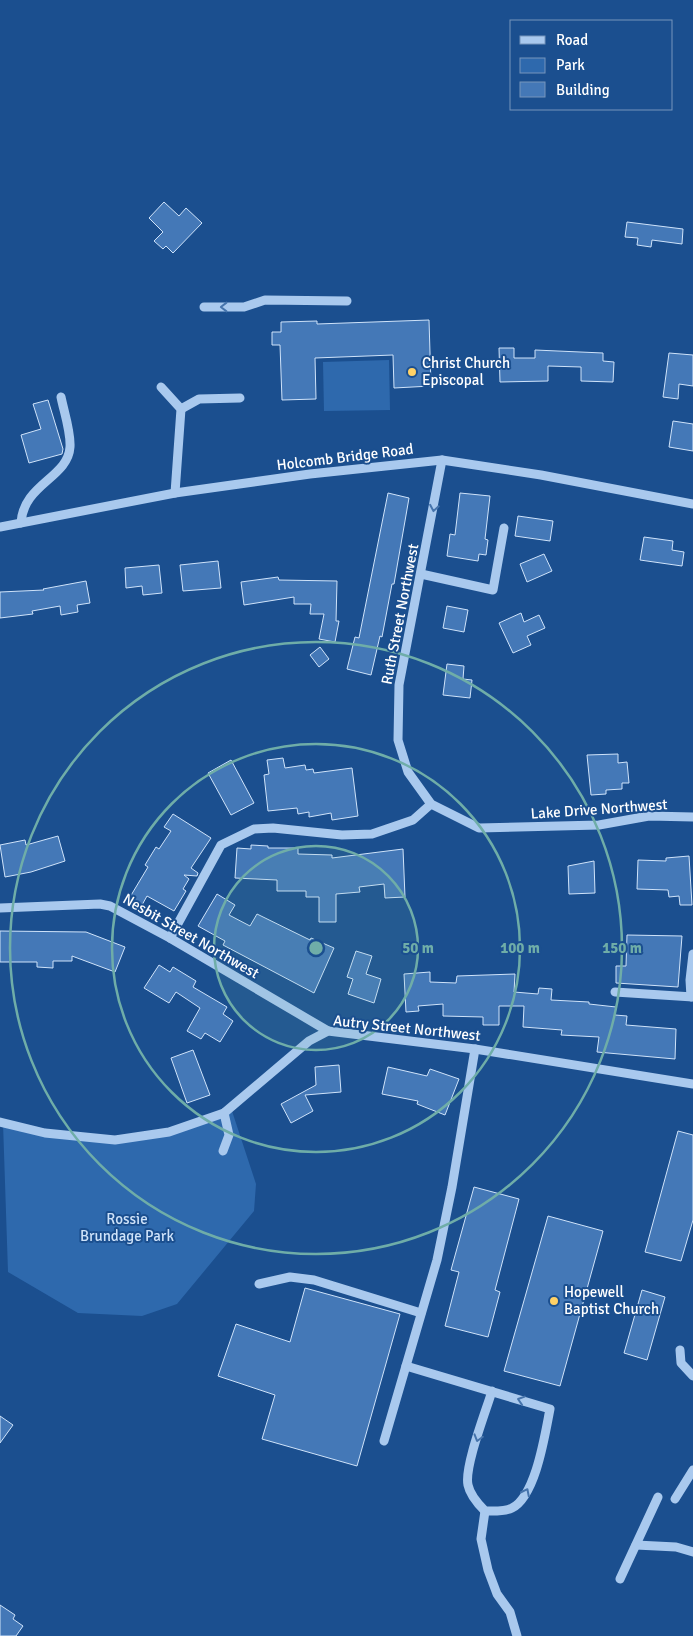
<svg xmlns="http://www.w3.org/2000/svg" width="693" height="1636" font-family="Signika,sans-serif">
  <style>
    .green { fill: #2e69ad }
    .building { fill: #4478b7; stroke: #cfe3fa }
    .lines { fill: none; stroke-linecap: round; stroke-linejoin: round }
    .minor { stroke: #a9c9ee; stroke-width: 9 }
    .oneway { stroke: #4674ac }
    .ring { fill: none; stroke: #6fada8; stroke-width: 2.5 }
    .poi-dot { fill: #ffd166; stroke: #1b4f8f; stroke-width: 2 }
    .labels { text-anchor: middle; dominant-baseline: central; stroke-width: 4; stroke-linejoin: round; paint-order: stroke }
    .poi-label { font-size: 15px; fill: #fff; stroke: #1b4f8f; text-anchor: start }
    .street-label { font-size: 15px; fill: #fff; stroke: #1b4f8f }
    .park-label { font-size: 15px; fill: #cfe3fa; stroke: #1b4f8f }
    .centre { fill: #6fada8; stroke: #1b4f8f; stroke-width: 2.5 }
    .ring-label { font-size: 15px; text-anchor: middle; font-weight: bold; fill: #6fada8; stroke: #1b4f8f; stroke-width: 4; stroke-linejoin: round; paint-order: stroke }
  </style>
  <rect width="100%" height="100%" fill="#1b4f8f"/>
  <!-- green -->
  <g class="green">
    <polygon points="389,360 390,410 324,411 323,362"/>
    <polygon points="231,1108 256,1184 254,1211 177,1304 142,1316 78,1313 8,1272 3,1123 116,1140 162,1133"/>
  </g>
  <!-- building -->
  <g class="building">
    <polygon points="164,202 179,216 186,208 202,223 173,253 166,246 163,249 154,241 163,232 149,218"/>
    <polygon points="627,222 683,229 682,244 652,240 651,247 637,245 638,238 625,237"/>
    <polygon points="429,320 431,386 394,388 393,355 315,358 316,399 282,400 280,345 272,345 272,332 281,332 281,322 317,321 317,324"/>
    <polygon points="499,348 514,348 514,358 535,358 535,350 603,353 603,361 614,362 613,382 581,381 581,367 548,366 548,381 500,382"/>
    <polygon points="669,353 693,355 693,386 679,384 678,399 663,397"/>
    <polygon points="48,400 63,449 62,454 29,463 21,435 41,429 33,404"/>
    <polygon points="673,421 693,424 693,451 669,447"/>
    <polygon points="388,493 409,498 394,584 392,584 382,637 380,636 371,675 347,669 355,637 359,638"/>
    <polygon points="460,493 490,496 485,539 488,540 486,555 479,554 478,561 447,556 450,534 455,535"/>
    <polygon points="518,516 553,521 550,541 515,536"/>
    <polygon points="644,537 673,541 672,550 684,552 682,566 640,560"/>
    <polygon points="544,554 552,571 527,582 520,564"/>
    <polygon points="218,561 221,588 183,591 180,565"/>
    <polygon points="159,565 162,593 143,595 142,586 126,588 125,568"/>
    <polygon points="278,577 279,580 337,581 336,621 339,621 335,642 319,639 324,614 310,614 311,604 294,604 294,597 244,605 241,582"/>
    <polygon points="86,581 90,603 77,605 78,612 61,615 60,606 32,611 33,614 0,618 0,592 44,590 43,589"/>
    <polygon points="447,606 468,610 464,632 443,628"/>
    <polygon points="521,613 524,622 539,615 545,628 527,636 531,645 513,653 499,623"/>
    <polygon points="320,647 329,659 319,667 310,655"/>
    <polygon points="447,664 464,666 463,679 472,680 470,698 443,695"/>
    <polygon points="618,754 618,763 627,762 629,783 622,783 622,789 606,790 606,794 591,795 587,755"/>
    <polygon points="283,758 285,768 305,765 306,770 313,769 314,773 352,768 358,816 332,820 331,813 309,817 309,812 298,814 297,808 268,811 264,775 269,774 267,760"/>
    <polygon points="231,760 254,803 231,815 208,773"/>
    <polygon points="173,814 211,838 191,868 198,873 197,876 184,875 189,879 183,889 186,891 174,911 147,896 142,905 130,897 148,867 145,865 156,847 159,849 171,831 164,827"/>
    <polygon points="58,836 65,861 31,872 5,877 0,845 25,840 26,845"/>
    <polygon points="251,845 268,846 268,848 298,848 298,854 332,855 332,858 403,849 405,897 385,898 384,884 359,887 360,892 336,894 336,922 319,922 319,897 306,897 306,891 277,891 277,880 235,878 237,848 251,849"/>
    <polygon points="689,856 692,905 680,905 679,896 669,897 668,890 637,889 638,860 666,861 666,858"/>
    <polygon points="594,861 595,893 569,894 568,866"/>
    <polygon points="217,894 235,905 229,915 250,926 257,914 310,940 311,938 334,948 314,993 223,945 225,941 198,926"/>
    <polygon points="0,931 86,932 125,947 115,972 72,956 72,961 53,961 53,968 37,967 37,962 0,962"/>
    <polygon points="627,935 682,936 678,987 616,983 616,966 626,966"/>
    <polygon points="356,951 372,956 366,974 381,979 374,1003 348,994 353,979 347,977"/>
    <polygon points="159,965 170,972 173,967 196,981 193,987 227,1007 223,1014 233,1021 220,1042 205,1033 201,1039 187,1031 200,1008 176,992 169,1003 144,988"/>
    <polygon points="430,972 430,982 456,983 457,976 515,974 514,992 538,994 539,988 552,989 551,1000 589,1002 589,1004 616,1007 615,1015 627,1016 626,1025 676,1029 675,1059 597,1052 599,1037 561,1035 562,1030 523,1027 524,1006 499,1006 499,1025 483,1025 483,1017 443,1016 443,1004 418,1006 419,1011 406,1012 404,974"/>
    <polygon points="193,1050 210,1095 187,1103 171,1058"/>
    <polygon points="339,1065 341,1092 305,1095 313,1111 291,1123 281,1104 316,1085 315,1067"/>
    <polygon points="388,1067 427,1076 430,1069 459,1079 445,1115 417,1104 418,1101 382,1094"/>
    <polygon points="678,1131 693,1135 693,1220 681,1261 645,1252"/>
    <polygon points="474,1187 519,1199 495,1290 500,1292 488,1337 445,1326 459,1272 451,1270"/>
    <polygon points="548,1216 603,1231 560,1386 504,1371"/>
    <polygon points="305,1288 400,1314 357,1466 262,1439 275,1395 218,1376 236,1324 290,1342"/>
    <polygon points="642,1290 665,1297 647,1360 624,1353"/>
    <polygon points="0,1416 13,1425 0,1443"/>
    <polygon points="0,1605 15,1615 13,1619 23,1626 16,1636 0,1636"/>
  </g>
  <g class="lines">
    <!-- minor -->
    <g class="minor">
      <polyline points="204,307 244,307 265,300 347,301"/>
      <polyline points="161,387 181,409 175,493"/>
      <polyline points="181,409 199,399 240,398"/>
      <polyline points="442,460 399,685 398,740 408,772 431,804 479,828 599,825 649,816 693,817"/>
      <path d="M 21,523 C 23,484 68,478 70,447 C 71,432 64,412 61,397"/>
      <polyline points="0,527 175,493 310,474 442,460 541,475 693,504"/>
      <polyline points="421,574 493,590 504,528"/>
      <polyline points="0,908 100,904 110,906 170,938 328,1031"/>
      <polyline points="170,938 221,845 254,829 273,828 342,835 372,834 413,820 431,804"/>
      <polyline points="615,992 693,997"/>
      <polyline points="691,997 690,980 693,954"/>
      <polyline points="0,1122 45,1133 115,1140 169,1132 224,1113 309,1041 328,1031 475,1049 693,1084"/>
      <polyline points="223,1151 229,1135 224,1113"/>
      <polyline points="259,1284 290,1277 314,1280 421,1313"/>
      <polyline points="680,1350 681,1363 693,1376"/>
      <path d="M 406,1366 L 550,1409 C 545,1434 536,1496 512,1508 C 504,1512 494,1511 485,1511 C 478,1504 470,1495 468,1485 C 464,1467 486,1411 492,1391"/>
      <polyline points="384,1441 437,1260 452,1187 475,1049"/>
      <polyline points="675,1499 693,1470"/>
      <polyline points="485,1511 481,1539 488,1570 497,1594 510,1612 517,1636"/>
      <polyline points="636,1545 676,1547 693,1552"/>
      <polyline points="620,1579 658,1497"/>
    </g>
  </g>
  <!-- one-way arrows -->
  <defs><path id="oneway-chevron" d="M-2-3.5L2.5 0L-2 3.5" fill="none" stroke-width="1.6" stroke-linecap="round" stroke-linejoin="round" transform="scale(1.25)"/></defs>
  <g class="oneway">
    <use href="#oneway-chevron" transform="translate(224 307) rotate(-180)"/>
    <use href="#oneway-chevron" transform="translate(434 508) rotate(100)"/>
    <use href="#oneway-chevron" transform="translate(521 1400) rotate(-162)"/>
    <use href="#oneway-chevron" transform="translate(478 1438) rotate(106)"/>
    <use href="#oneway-chevron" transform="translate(526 1492) rotate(-63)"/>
  </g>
  <!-- distance rings -->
  <circle cx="316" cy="948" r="102" fill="#6fada8" fill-opacity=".12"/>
  <g class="ring">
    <circle cx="316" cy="948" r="102"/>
    <circle cx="316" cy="948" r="204"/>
    <circle cx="316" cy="948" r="306"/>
  </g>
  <!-- markers -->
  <g class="poi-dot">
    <circle cx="412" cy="372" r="5"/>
    <circle cx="554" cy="1301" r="5"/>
  </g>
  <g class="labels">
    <!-- poi labels -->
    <g class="poi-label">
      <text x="422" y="363">Christ Church<tspan x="422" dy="17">Episcopal</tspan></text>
      <text x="564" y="1292">Hopewell<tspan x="564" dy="17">Baptist Church</tspan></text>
    </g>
    <!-- street labels -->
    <g class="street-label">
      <text transform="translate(345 457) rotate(-7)">Holcomb Bridge Road</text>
      <text transform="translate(400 614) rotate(-79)">Ruth Street Northwest</text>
      <text transform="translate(599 809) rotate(-4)">Lake Drive Northwest</text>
      <text transform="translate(191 936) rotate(30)">Nesbit Street Northwest</text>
      <text transform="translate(407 1028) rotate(6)">Autry Street Northwest</text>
    </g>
    <!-- park labels -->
    <g class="park-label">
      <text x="127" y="1219">Rossie<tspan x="127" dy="17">Brundage Park</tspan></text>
    </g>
  </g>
  <circle cx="316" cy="948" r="8" class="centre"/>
  <g class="ring-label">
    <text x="418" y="953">50 m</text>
    <text x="520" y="953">100 m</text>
    <text x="622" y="953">150 m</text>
  </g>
  <!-- legend -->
  <rect x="510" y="20" width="162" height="90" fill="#1b4f8f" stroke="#7695bc"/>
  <rect x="520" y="36" width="25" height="8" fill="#a9c9ee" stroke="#7695bc"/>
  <text x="556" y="45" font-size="15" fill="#ffffff">Road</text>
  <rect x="520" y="58" width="25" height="15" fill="#2e69ad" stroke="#7695bc"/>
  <text x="556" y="70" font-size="15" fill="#ffffff">Park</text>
  <rect x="520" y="82" width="25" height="15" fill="#4478b7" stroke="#7695bc"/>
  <text x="556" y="95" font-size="15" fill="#ffffff">Building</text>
</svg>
